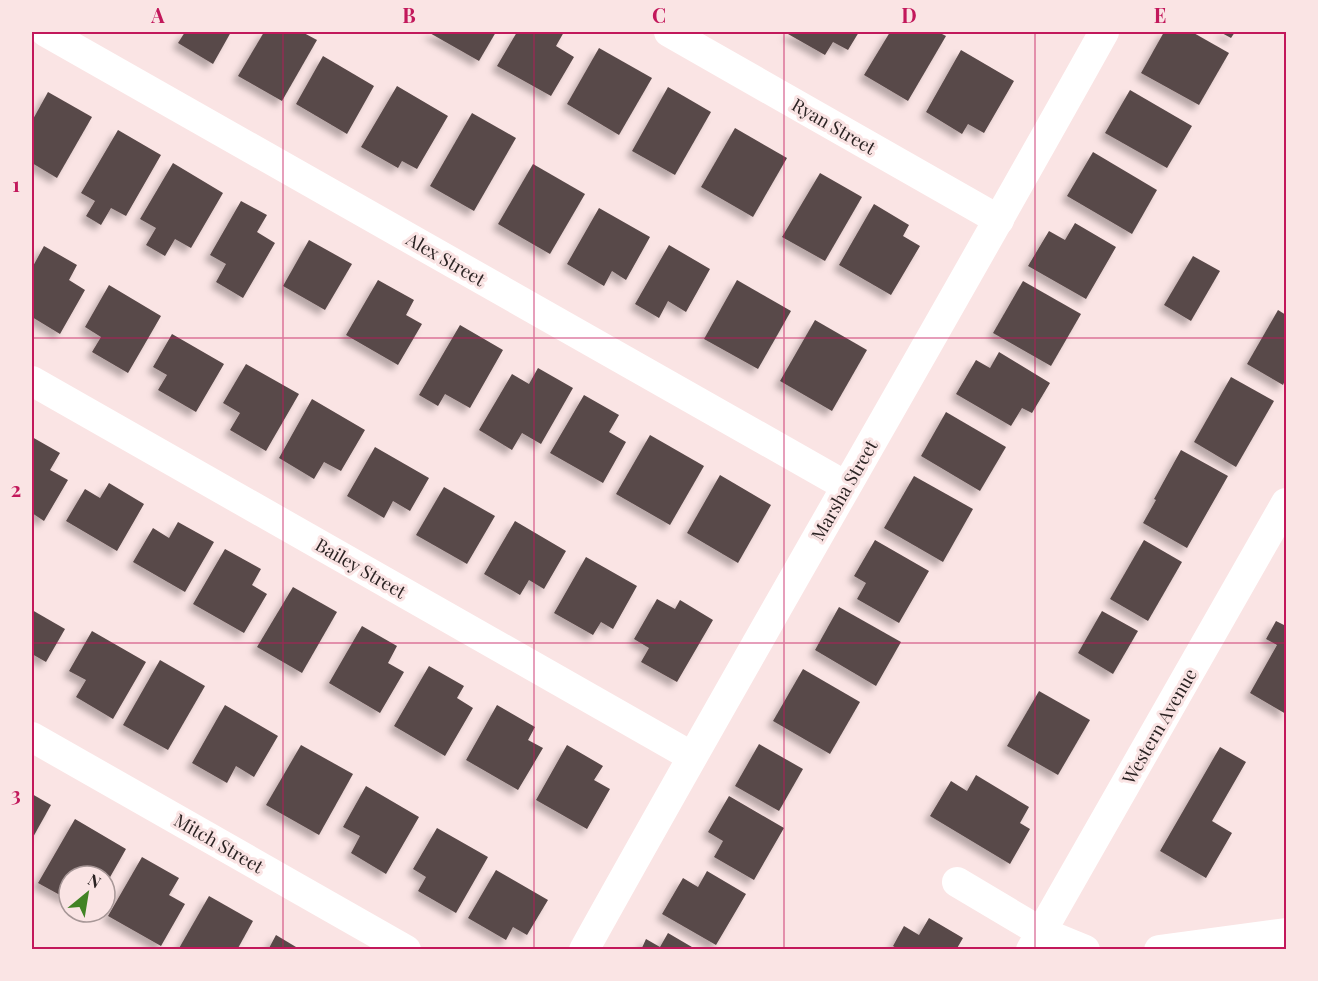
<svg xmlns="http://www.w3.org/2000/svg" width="1318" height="981" font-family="'Playfair Display',serif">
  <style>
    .building { fill: #594848; filter: url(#shadow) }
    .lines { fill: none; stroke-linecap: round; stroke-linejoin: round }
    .street { stroke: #fff; stroke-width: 30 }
    .grid { fill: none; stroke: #c2185b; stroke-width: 1.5; stroke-opacity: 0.55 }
    .labels { text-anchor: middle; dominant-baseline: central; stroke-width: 6; stroke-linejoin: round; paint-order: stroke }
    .street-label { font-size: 18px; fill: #2b2323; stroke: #fae4e4 }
    .neatline { fill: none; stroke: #c2185b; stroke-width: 2 }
    .grid-label { font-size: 20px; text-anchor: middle; font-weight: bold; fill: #c2185b }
  </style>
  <defs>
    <filter id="shadow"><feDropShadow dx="-5.5" dy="5.5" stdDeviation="3" flood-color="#0004"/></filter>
  </defs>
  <rect width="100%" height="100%" fill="#fae4e4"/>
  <!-- building -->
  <g class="building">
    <polygon points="185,32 231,32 213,64 178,43"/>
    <polygon points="264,32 302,32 317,40 282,101 238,76"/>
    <polygon points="428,32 496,32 479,61"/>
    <polygon points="517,32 564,32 556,46 574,57 551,96 497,66"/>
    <polygon points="790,32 859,32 848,50 833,42 825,55 788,34"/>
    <polygon points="890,32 938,32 946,36 908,101 864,75"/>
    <polygon points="1164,32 1192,32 1229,53 1199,105 1141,73"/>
    <polygon points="1220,32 1235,32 1231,38"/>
    <polygon points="599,48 652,78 619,135 567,104"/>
    <polygon points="961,50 1014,81 984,133 968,124 962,134 926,112"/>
    <polygon points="323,56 374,86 347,134 296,104"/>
    <polygon points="397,86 448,116 417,169 402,161 398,168 361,147"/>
    <polygon points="668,87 711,112 675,175 632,151"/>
    <polygon points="1130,90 1192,126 1167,168 1105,133"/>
    <polygon points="48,92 92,117 57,178 32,163 32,121"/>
    <polygon points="472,113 516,138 474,211 430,186"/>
    <polygon points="735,128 787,158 753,217 701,187"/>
    <polygon points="118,130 161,155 126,216 111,208 101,225 86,216 95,201 81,193"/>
    <polygon points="1093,152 1157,190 1132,234 1067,196"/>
    <polygon points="173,163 223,193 191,248 175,239 165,256 146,245 156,228 140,219"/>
    <polygon points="533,164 585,194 550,254 498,224"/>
    <polygon points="820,173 862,197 825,261 782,237"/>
    <polygon points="241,201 267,215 257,232 275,243 243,298 216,282 226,264 210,255"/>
    <polygon points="874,204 909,225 903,236 920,246 891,295 839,265"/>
    <polygon points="599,208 650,237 626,280 612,271 604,286 567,264"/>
    <polygon points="1075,223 1116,247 1086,299 1028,266 1049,231 1065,240"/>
    <polygon points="309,240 352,264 325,310 283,286"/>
    <polygon points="669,245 710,269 686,312 668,301 659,318 635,304"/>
    <polygon points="44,246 77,265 69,280 85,290 60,334 32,317 32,268"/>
    <polygon points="1193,256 1220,271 1191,321 1164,305"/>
    <polygon points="378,280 414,300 406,315 422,324 398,365 346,335"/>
    <polygon points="737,280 791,311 758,369 704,339"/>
    <polygon points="1023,281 1081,314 1051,366 993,333"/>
    <polygon points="109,285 161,316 128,373 92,352 101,337 85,327"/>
    <polygon points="1278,310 1286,315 1286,378 1283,385 1247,364"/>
    <polygon points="815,320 867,350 832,411 780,381"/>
    <polygon points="460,325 503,350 470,408 445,394 438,406 419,395"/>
    <polygon points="172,334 224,364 196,412 158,390 167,375 153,367"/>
    <polygon points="999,352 1050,383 1032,413 1022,408 1011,426 956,394 976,360 990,368"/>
    <polygon points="246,364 299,394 266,451 230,430 240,413 223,403"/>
    <polygon points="538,368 573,388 541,444 522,433 512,450 479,430 512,374 529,384"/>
    <polygon points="1231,377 1274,401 1236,467 1194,442"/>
    <polygon points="584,395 619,415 609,432 626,442 603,483 550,453"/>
    <polygon points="312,399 365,430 341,471 324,462 314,479 279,458"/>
    <polygon points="946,412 1006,447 980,491 921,456"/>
    <polygon points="650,435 704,466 670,525 616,494"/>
    <polygon points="32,437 60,453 50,470 68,480 44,521 32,513"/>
    <polygon points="375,447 429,478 410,511 393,501 384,518 347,496"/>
    <polygon points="1181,450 1228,476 1187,548 1143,523 1156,500 1154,499"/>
    <polygon points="720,475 771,505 738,563 687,533"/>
    <polygon points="914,476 973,509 943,562 884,528"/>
    <polygon points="109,483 144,504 117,551 66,521 85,489 100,498"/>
    <polygon points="444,487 495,516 467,564 416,535"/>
    <polygon points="515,521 566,551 544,589 529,580 520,595 484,574"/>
    <polygon points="178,522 214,542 185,592 133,562 153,528 169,538"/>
    <polygon points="875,540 929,571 899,623 857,599 866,583 854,576"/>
    <polygon points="1144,540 1182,562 1148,621 1110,599"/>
    <polygon points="225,549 261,569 252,585 267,594 244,633 193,604"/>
    <polygon points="586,557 637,586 613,629 601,622 593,635 554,613"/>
    <polygon points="293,587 337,612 302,673 257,647"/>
    <polygon points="657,599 675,609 680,600 713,620 677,682 641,662 649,648 634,639"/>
    <polygon points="839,607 901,642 876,686 815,650"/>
    <polygon points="32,610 65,629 46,662 32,654"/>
    <polygon points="1102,611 1138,631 1113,674 1078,653"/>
    <polygon points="1276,621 1286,626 1286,714 1250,693 1277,645 1266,639"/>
    <polygon points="362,626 397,646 388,663 404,672 380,713 329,683"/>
    <polygon points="92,631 146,662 113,719 76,697 86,680 69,671"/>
    <polygon points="160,660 205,686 168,750 123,725"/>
    <polygon points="429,666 464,686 457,698 473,708 445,756 394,726"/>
    <polygon points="803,669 860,702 830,754 773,721"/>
    <polygon points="1039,691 1090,720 1058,775 1007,746"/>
    <polygon points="225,705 278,736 254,777 236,766 227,783 192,763"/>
    <polygon points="497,705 535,727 528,740 543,748 518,790 466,760"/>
    <polygon points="759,744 803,769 779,811 735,786"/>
    <polygon points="301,745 353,774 319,835 266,805"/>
    <polygon points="567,745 603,766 594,780 610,789 587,829 536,800"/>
    <polygon points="1220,747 1246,762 1212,821 1232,833 1206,878 1160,851"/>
    <polygon points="976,775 1029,807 1020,823 1030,829 1010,864 930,816 951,781 967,791"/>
    <polygon points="366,786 419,817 386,874 351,853 360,836 343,827"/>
    <polygon points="32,794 51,805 32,839"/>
    <polygon points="729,796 784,828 754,880 714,857 723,841 708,832"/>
    <polygon points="75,819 126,849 105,886 105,876 69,876 69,900 38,883"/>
    <polygon points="437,828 488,857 456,913 418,891 426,877 413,869"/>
    <polygon points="142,857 179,878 169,895 185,904 161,946 108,916"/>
    <polygon points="496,870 548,900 527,935 513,927 506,940 468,918"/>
    <polygon points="707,871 746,894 716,945 662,914 683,878 698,887"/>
    <polygon points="209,896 253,921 237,950 178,950"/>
    <polygon points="929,918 963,938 956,950 899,950 893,946 904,926 919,935"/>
    <polygon points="668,933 697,950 641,950 646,939 660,947"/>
    <polygon points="276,935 301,950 268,950"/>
  </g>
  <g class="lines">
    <!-- street -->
    <g class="street">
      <polyline points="46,32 846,486"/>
      <polyline points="669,32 999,220"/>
      <polyline points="32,381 691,756"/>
      <polyline points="32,737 406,950"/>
      <polyline points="957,882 1041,932 1085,950"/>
      <path d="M 584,950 C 755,642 933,339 1104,32"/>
      <polyline points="1031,950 1286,503"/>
      <polyline points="1159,950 1286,933"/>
    </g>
  </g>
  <!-- grid -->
  <path class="grid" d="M 283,32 L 283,950M 534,32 L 534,950M 784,32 L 784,950M 1035,32 L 1035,950M 32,338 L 1286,338M 32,643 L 1286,643"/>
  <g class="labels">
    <!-- street labels -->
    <g class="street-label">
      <text transform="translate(834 126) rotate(30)">Ryan Street</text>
      <text transform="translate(446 259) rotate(30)">Alex Street</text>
      <text transform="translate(844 490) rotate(-60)">Marsha Street</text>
      <text transform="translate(361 568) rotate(30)">Bailey Street</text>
      <text transform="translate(1159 726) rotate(-60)">Western Avenue</text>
      <text transform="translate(219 843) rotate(30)">Mitch Street</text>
    </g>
  </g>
  <!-- border -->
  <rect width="1318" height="981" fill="none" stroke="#fae4e4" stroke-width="66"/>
  <!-- north arrow -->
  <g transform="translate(87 894) rotate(30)"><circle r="28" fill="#fae4e4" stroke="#a79797" stroke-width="1.5"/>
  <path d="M0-4.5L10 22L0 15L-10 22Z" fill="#418324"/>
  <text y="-9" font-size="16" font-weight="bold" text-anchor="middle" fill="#2b2323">N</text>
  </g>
  <rect x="33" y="33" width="1252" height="915" class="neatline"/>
  <g class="grid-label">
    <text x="158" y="23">A</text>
    <text x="409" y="23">B</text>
    <text x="659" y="23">C</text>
    <text x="909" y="23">D</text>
    <text x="1160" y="23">E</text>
    <text x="16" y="192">1</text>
    <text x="16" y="497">2</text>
    <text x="16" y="802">3</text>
  </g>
</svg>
